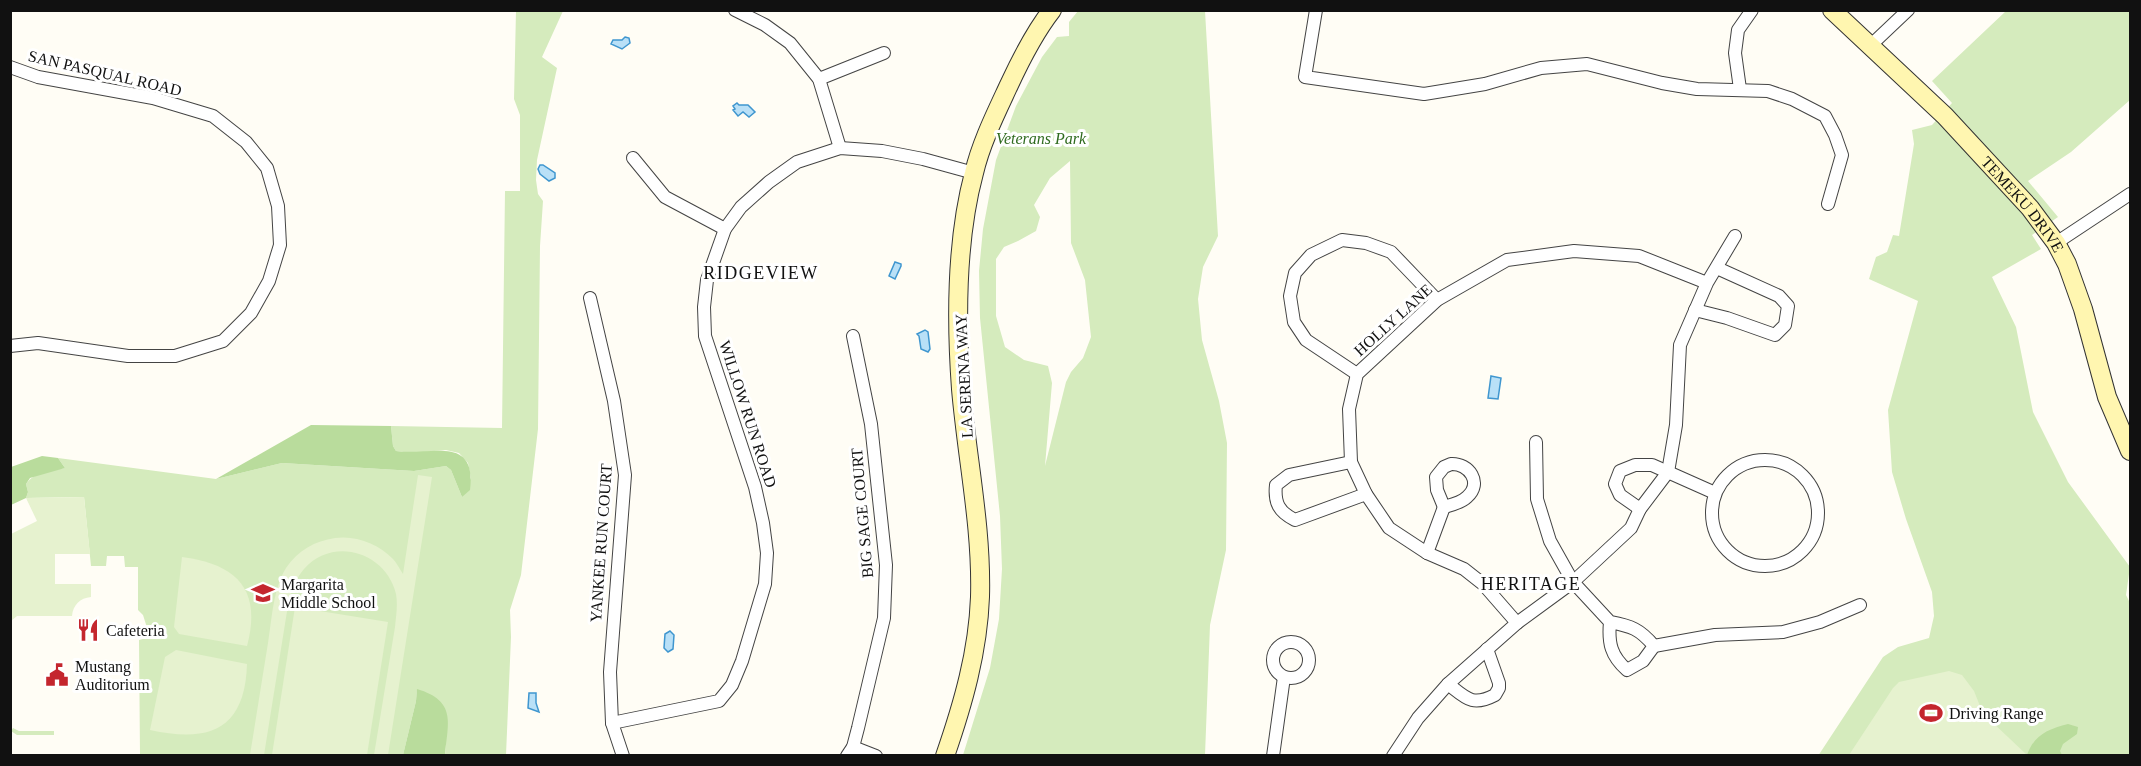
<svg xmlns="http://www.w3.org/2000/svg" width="2141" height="766" font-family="Georgia,serif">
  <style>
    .green { fill: #d5ebbd; fill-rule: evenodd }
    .forest { fill: #b9dc9c }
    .pitch { fill: #e6f2cf }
    .water { fill: #b9e0f7; stroke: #3f96cf; stroke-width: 1.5 }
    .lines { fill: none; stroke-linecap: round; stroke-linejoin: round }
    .street-casing { stroke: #444; stroke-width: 14 }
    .secondary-casing { stroke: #333; stroke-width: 20 }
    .street { stroke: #fff; stroke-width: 12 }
    .secondary { stroke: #fff6b0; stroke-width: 18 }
    .labels { text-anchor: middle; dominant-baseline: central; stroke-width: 6; stroke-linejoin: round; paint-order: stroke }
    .street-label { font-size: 16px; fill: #111; stroke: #fff }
    .park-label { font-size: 16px; font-style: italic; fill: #2f6b1f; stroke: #fff }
    .poi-label { font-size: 16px; fill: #111; stroke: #fff; text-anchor: start }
    .neighbourhood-label { font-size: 18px; letter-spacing: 1.5px; fill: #111; stroke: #fff }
  </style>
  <rect width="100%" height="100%" fill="#fffdf5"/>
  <!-- green -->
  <g class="green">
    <path d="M 516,11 L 563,11 L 542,57 L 557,68 L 537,160 L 536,180 L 538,194 L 543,201 L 540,246 L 538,429 L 521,575 L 510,610 L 511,637 L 506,755 L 445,755 L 446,739 L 417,690 L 416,701 L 403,755 L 140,755 L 139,640 L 150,637 L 143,615 L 138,610 L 138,567 L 125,567 L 124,556 L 107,556 L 106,566 L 91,566 L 84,497 L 26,498 L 28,492 L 26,484 C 34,472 51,471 65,468 L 58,458 L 216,479 L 282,463 L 414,471 L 446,466 L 451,470 L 462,497 L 471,478 L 468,463 L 459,453 L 446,450 L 411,453 L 396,451 L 393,446 L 391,426 L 502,428 L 505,191 L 520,191 L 520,115 L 514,99 Z"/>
    <path d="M 1078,11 L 1205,11 L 1218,236 L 1203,267 L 1198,299 L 1202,340 L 1219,401 L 1227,443 L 1226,550 L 1210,625 L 1205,755 L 963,755 L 990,668 L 999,619 L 1002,569 L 1000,516 L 980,318 L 979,271 L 983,229 L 996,160 L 1016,106 L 1042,57 L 1057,37 L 1069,36 L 1069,22 ZM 1070,161 L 1071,243 L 1085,280 L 1091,337 L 1083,358 L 1071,372 L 1066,382 L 1045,466 L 1052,383 L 1048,366 L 1024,360 L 1005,347 L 996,316 L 996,259 L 1004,247 L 1018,241 L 1036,231 L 1040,217 L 1034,205 L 1050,178 Z"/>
    <polygon points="2006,11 2130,11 2130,100 2071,152 2028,181 2058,217 2032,235 2041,249 1992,277 2016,327 2033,412 2068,482 2130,567 2126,595 2130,603 2130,755 1818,756 1883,657 1898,647 1929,638 1934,616 1932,592 1906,519 1892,472 1888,410 1918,301 1869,279 1876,257 1887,252 1893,235 1899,236 1914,144 1912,130 1932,125 1952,103 1932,81"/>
    <polygon points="13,728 19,731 54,731 54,735 17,735 11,731"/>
  </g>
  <!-- forest -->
  <g class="forest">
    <path d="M 311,425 L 391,426 L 393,446 L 396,451 C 430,456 477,434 470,490 L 462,497 L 451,470 L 446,466 L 414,471 L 282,463 L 216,479 Z"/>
    <polygon points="42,456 58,458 65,468 30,478 26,484 28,492 26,498 11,505 11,467"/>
    <path d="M 417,689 C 457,701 448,723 445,755 L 403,755 L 416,701 Z"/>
    <path d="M 2068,724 L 2078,727 L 2077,734 L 2063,744 L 2060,751 L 2062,755 L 2027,755 C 2034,735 2048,729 2068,724 Z"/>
  </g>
  <!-- pitch -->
  <g class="pitch">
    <path d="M 418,475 L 432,477 L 388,755 L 374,755 L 395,627 C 396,616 398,605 396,594 C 386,552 333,536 304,569 C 296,578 293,588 289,599 L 264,755 L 250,755 C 256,718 262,680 268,643 C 272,619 273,589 286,568 C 298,550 315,541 335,538 C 356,535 379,544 393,559 C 397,563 400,570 403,574 Z"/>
    <path d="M 84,497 L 90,554 L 55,554 L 55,584 L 91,584 L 91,597 C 80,598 73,605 72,616 L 17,616 L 11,621 L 11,534 L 37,521 L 26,498 Z"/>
    <path d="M 182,557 C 237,564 262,590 247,646 L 179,634 L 174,627 Z"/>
    <polygon points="295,607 388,622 367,755 272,755"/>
    <path d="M 176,650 L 247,664 C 245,730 209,743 150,730 L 165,657 Z"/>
    <polygon points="1949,671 1962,675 1974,691 1980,706 1990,720 2027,755 1849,755 1893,688 1899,682"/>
  </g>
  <!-- water -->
  <g class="water">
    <polygon points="625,37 629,38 630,43 622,49 611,44 613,40 622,40"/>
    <polygon points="737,103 739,105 748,105 755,112 749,117 743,112 738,116 733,110 735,109 733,106"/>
    <polygon points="540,165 543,165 555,173 555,178 549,181 540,174 538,169"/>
    <polygon points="895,262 901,264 901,266 895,279 889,276"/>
    <polygon points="925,330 928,332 930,349 928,352 921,349 919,336 917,334"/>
    <polygon points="1491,376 1501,378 1498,399 1488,398"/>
    <polygon points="670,631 674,635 673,649 668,652 664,648 665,634"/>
    <polygon points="529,693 536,693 536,703 539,712 528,708"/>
  </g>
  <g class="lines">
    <!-- street casing -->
    <g class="street-casing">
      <g id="street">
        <polyline points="735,10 765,25 790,43 819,79 840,148"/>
        <polyline points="1316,10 1305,77 1424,94 1485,84 1541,68 1587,64 1662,83 1697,89 1768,91 1792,99 1825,116 1835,135 1842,155 1828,204"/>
        <polyline points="1870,46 1908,10"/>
        <polyline points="10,67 38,77 153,98 213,116 246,142 267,168 278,206 280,245 269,281 251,313 223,341 175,356 128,356 38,343 10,346"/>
        <polyline points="819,79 884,53"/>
        <polyline points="1740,89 1735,53 1738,30 1752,10"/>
        <polyline points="633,158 665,197 725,229"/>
        <polyline points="2056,243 2130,194"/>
        <polyline points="1707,283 1639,256 1574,251 1507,260 1437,300 1357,374 1349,409 1351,462 1366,494 1389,528 1427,553 1464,569 1483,584 1517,623 1573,582 1631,528 1640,509 1668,472 1676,425 1680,345 1707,283 1735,236"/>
        <polyline points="590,298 614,401 625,475 610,672 612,723 623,756"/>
        <polyline points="1695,310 1727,318 1775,335 1785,325 1788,306 1779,296 1717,268"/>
        <polyline points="1357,374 1306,340 1294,322 1290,296 1295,273 1311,255 1342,240 1366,243 1391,252 1437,300"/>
        <path d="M 1536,442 L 1537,499 L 1550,541 L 1573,582 L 1610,622 C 1608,643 1611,656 1627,670 L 1643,661 L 1654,646 C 1640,629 1631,626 1610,622"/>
        <circle cx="1765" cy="513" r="53"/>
        <path d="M 1351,462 L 1289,475 L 1276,485 C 1274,503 1279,512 1295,520 L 1366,494"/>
        <path d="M 1451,464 C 1469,463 1483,483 1467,497 C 1461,503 1451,505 1444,507 L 1437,490 L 1436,477 L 1444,467 Z"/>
        <polyline points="1640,509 1620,495 1615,484 1620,471 1635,465 1652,465 1715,493"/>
        <polyline points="1427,553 1444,507"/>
        <circle cx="1291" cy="660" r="18"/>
        <polyline points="1654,646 1715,635 1783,632 1820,622 1860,605"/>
        <path d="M 1448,684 C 1466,698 1472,707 1495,695 L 1499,688 L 1499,683 L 1487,649"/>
        <polyline points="612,723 719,701 732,685 742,661 765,584 767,553 763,523 755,487 705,336 704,307 707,280 725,229 741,207 769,182 797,162 840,148 882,151 923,159 974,173"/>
        <polyline points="853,747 876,756"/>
        <polyline points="847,756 853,747 858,728 884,618 886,565 871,424 853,336"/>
        <polyline points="1273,756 1284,677"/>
        <polyline points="1393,756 1418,718 1448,684 1517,623"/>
      </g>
    </g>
    <!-- secondary casing -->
    <g class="secondary-casing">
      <g id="secondary">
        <path id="s1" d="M 1832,10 L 1945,116 L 2030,208 L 2056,243 L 2067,264 L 2083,309 L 2107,397 L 2130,451"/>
        <path d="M 945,756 C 963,704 978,652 980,597 C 982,527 967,459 961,389 C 956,320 956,240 974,173 C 981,143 996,113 1009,85 C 1021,59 1034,33 1052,10"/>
      </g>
    </g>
    <!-- street -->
    <use href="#street" class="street"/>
    <!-- secondary -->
    <use href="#secondary" class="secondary"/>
  </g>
  <!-- icons -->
  <defs>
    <g id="school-bare" transform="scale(1.8)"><path d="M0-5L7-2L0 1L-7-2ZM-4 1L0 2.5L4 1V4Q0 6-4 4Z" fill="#c4262e" stroke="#fff" stroke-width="2.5" paint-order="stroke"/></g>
    <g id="restaurant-bare" transform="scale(1.8)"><path d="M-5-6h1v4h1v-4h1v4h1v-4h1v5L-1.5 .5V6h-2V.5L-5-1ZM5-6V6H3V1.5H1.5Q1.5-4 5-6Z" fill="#c4262e" stroke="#fff" stroke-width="2.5" paint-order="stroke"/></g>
    <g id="civic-bare" transform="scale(1.8)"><path d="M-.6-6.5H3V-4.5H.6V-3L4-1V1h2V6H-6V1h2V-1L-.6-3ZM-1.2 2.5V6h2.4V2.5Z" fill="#c4262e" stroke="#fff" stroke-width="2.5" paint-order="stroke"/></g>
    <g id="stadium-bare" transform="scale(1.8)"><path d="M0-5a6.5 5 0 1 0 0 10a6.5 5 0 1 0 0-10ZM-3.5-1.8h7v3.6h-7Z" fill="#c4262e" stroke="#fff" stroke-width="2.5" paint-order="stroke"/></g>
  </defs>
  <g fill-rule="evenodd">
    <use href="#school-bare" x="263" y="593"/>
    <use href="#restaurant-bare" x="88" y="630"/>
    <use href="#civic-bare" x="57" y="675"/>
    <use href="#stadium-bare" x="1931" y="713"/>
  </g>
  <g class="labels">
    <!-- street labels -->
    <g class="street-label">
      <text transform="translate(105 73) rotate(13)">SAN PASQUAL ROAD</text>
      <text stroke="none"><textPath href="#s1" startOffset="273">TEMEKU DRIVE</textPath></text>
      <text transform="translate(1393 320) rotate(-42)">HOLLY LANE</text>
      <text transform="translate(964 376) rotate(-93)">LA SERENA WAY</text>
      <text transform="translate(748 414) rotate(72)">WILLOW RUN ROAD</text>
      <text transform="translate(862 513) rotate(-95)">BIG SAGE COURT</text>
      <text transform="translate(601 543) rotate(-86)">YANKEE RUN COURT</text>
    </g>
    <!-- park labels -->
    <g class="park-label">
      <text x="1041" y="138">Veterans Park</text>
    </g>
    <!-- poi labels -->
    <g class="poi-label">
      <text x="281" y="584">Margarita<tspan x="281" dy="18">Middle School</tspan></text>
      <text x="106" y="630">Cafeteria</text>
      <text x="75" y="666">Mustang<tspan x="75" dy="18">Auditorium</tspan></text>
      <text x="1949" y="713">Driving Range</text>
    </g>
    <!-- neighbourhood labels -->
    <g class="neighbourhood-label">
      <text x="761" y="273">RIDGEVIEW</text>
      <text x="1531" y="584">HERITAGE</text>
    </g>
  </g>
  <!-- border -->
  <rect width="2141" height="766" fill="none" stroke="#111111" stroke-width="24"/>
</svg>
